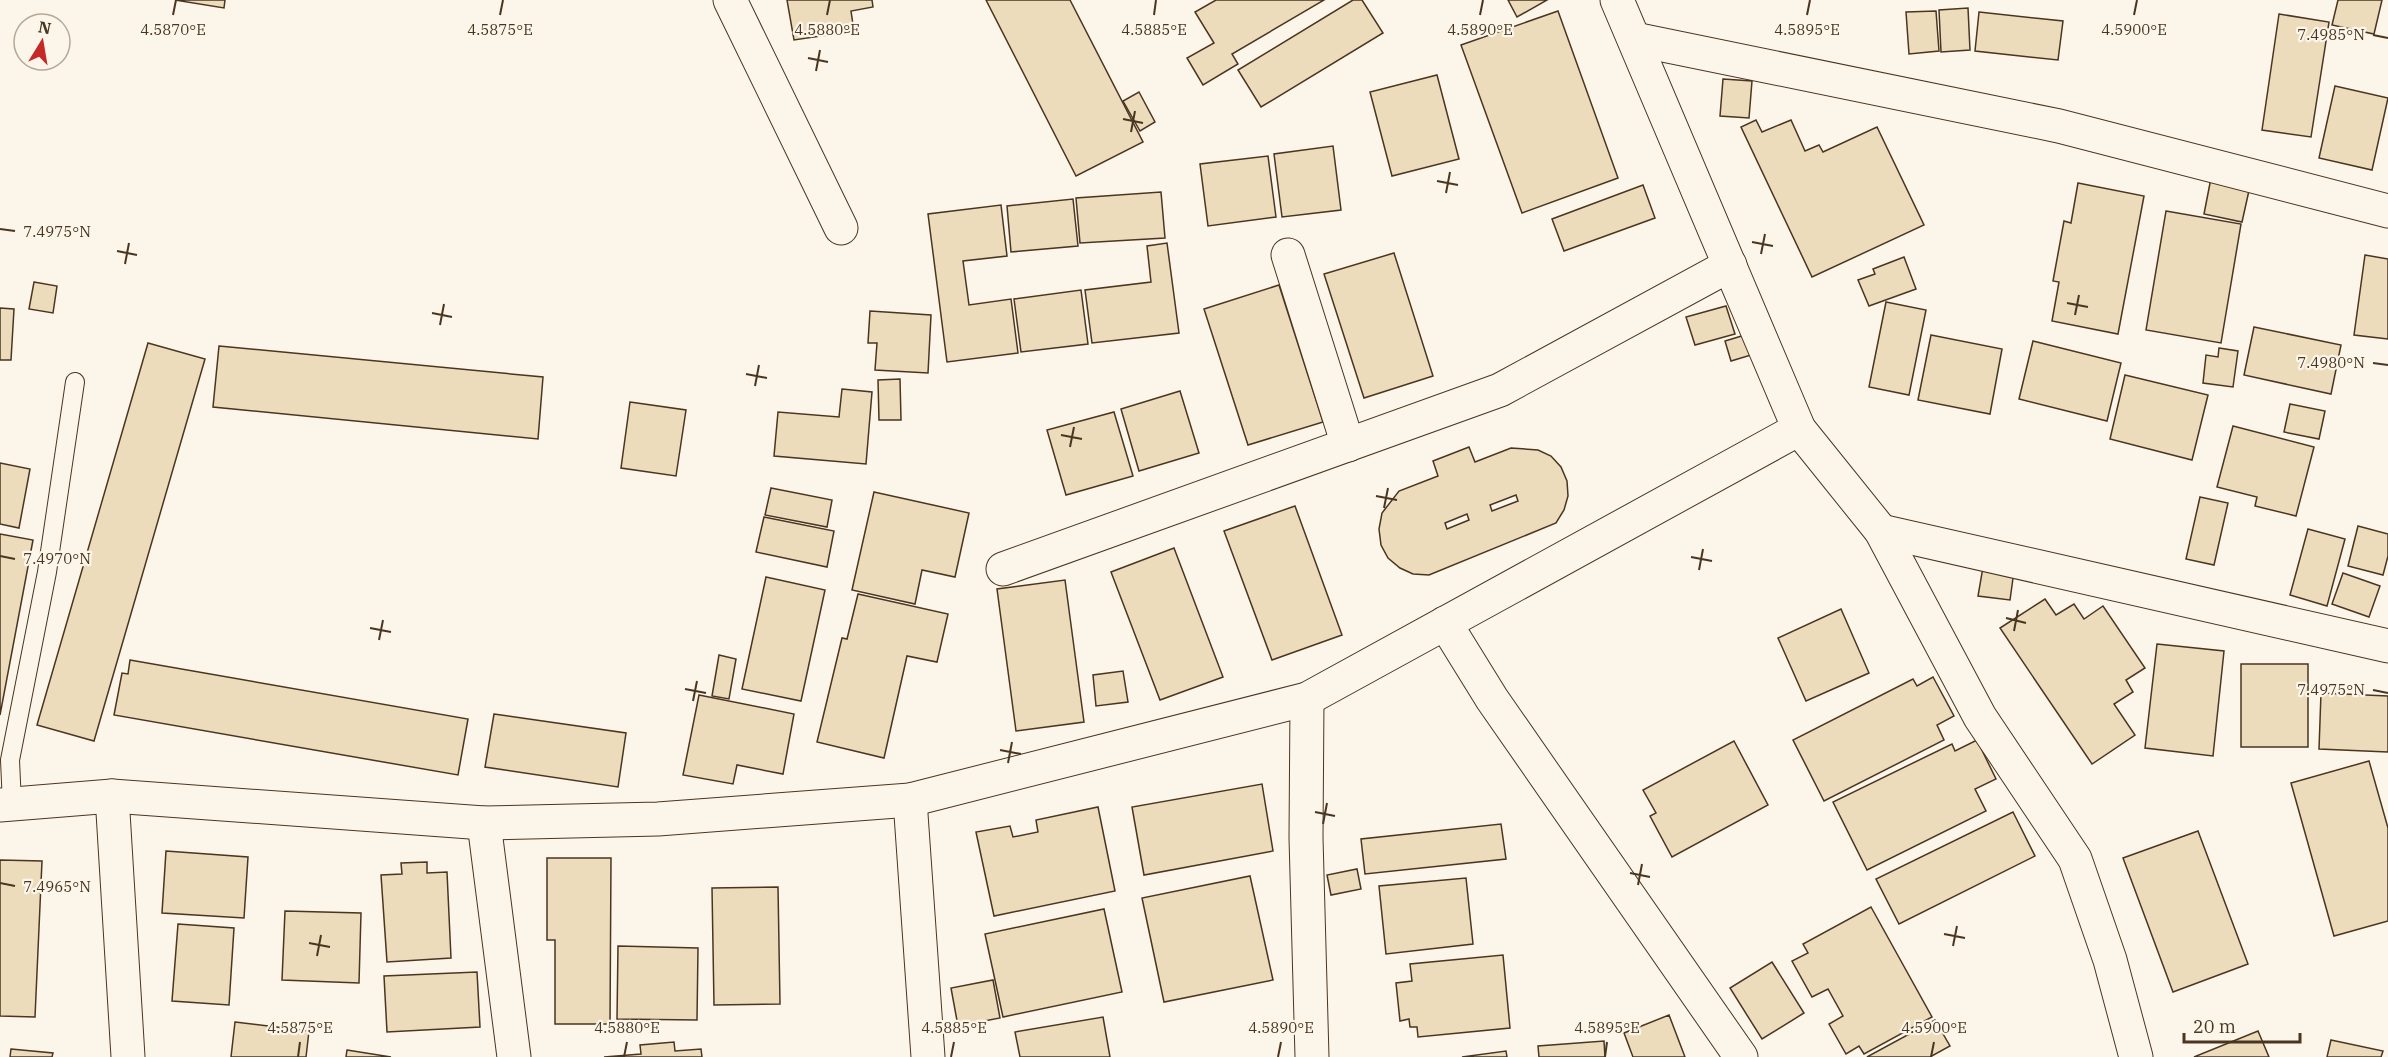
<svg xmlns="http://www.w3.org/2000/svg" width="2388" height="1057" font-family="'IBM Plex Serif',serif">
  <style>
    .building { fill: #ecdcbc; stroke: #4a3520; stroke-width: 1.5; fill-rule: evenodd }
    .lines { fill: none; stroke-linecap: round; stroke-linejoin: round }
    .lane-casing { stroke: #4a3520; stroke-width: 20 }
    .street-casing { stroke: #4a3520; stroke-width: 35 }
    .lane { stroke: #fbf6e9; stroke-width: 18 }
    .street { stroke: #fbf6e9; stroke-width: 33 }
    .ticks { fill: none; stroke: #4a3520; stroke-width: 2 }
    .ticks-label { font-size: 15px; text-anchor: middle; fill: #4a3520; stroke: #fbf6e9; stroke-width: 4.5; stroke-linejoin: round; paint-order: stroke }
  </style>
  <rect width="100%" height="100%" fill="#fbf6e9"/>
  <!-- building -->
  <g class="building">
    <polygon points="175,0 225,0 224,8"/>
    <polygon points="787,0 872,0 873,7 851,11 854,31 794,40"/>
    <polygon points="986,0 1070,0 1143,142 1076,176"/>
    <polygon points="1216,0 1324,0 1232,54 1238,64 1203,85 1187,58 1214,43 1195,12"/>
    <polygon points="1353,0 1362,0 1383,33 1261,107 1238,70"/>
    <polygon points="1508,0 1547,0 1517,17"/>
    <polygon points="2338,0 2382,0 2374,34 2332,25"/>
    <polygon points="1968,8 1970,50 1941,52 1939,10"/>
    <polygon points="1558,11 1618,178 1522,213 1461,45"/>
    <polygon points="1936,11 1939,51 1909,54 1906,12"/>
    <polygon points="1979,12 2063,21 2058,60 1975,51"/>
    <polygon points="2279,14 2329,22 2311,137 2262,130"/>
    <polygon points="1437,75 1459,159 1392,176 1370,92"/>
    <polygon points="1723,79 1752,81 1749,118 1720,116"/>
    <polygon points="2335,86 2388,98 2372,170 2319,158"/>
    <polygon points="1139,92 1155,122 1140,131 1123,101"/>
    <polygon points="1756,120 1762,132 1791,120 1805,151 1819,145 1823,152 1877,127 1924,225 1812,277 1741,127"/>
    <polygon points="1333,146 1341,210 1282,217 1274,154"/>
    <polygon points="1268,156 1276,217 1208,226 1200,164"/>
    <polygon points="2211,178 2250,186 2242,222 2204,214"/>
    <polygon points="2078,183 2144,196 2118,334 2052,321 2059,282 2053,281 2064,221 2071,223"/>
    <polygon points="1643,185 1655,218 1564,251 1552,219"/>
    <polygon points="1161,192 1165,238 1080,243 1076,198"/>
    <polygon points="1073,199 1078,246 1011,252 1007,206"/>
    <polygon points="1001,205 1007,256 963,261 969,305 1011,299 1018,353 947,362 928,214"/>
    <polygon points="2166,211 2241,224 2221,343 2146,330"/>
    <polygon points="1167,243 1179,333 1092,343 1085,290 1151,282 1147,246"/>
    <polygon points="1394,253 1433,376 1364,398 1324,274"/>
    <polygon points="2365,255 2388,259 2388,339 2354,335"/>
    <polygon points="1904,257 1916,289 1869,306 1858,280 1875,274 1873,269"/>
    <polygon points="34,282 57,286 53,313 29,309"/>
    <polygon points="1279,285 1323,422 1248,445 1204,309"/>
    <polygon points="1081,290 1088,344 1021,352 1014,299"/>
    <polygon points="1886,302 1926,310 1909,395 1869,387"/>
    <polygon points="1726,306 1735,334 1695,345 1686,317"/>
    <polygon points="0,308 14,309 11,360 0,360"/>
    <polygon points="870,311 931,315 928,373 875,370 877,343 868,343"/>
    <polygon points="2254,327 2341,345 2331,394 2244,375"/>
    <polygon points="1745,335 1751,355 1731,361 1725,341"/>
    <polygon points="1931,335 2002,349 1990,414 1918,400"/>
    <polygon points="2033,341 2121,363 2107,421 2019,399"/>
    <polygon points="148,343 205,359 94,741 37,725"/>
    <polygon points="219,346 543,377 538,439 213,407"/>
    <polygon points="2219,348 2238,351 2233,387 2203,383 2206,355 2218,357"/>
    <polygon points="2125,375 2208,395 2192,460 2110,439"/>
    <polygon points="900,379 901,420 879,420 878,380"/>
    <polygon points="842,389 872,392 866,464 774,456 778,412 839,417"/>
    <polygon points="1180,391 1199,453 1139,471 1121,409"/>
    <polygon points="630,402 686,410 676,476 621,468"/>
    <polygon points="2290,404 2325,411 2319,439 2284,432"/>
    <polygon points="1114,412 1133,476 1066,495 1047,430"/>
    <polygon points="2233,426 2314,447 2296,516 2255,506 2257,497 2217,487"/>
    <path d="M 1469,447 L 1475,462 L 1511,448 L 1538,450 L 1551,456 L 1561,467 L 1567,481 L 1568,496 L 1564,510 L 1556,523 L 1429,575 L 1413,574 L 1400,568 L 1388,558 L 1381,545 L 1379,529 L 1382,513 L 1399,491 L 1438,476 L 1433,461 ZM 1516,495 L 1518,501 L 1492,511 L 1490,505 ZM 1467,514 L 1469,520 L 1447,529 L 1445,523 Z"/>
    <polygon points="0,463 30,469 19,528 0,524"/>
    <polygon points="771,488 832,500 827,527 765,515"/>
    <polygon points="874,492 969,513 955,577 922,570 915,604 852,590"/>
    <polygon points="2200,497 2228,503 2214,565 2186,559"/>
    <polygon points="1295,506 1342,635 1272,660 1224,531"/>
    <polygon points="764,517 834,531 827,567 756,552"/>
    <polygon points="2358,526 2388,534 2388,556 2383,575 2348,566"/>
    <polygon points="2308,529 2345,539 2327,606 2290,595"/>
    <polygon points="0,534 33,540 0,715"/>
    <polygon points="1174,548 1223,677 1160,700 1111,572"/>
    <polygon points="1983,567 2014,571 2010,600 1978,596"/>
    <polygon points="2343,573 2380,586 2369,617 2332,604"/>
    <polygon points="766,577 825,590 801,701 742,689"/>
    <polygon points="1065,580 1084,722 1016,731 997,589"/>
    <polygon points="858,594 948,614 937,662 907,656 884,758 817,742 842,638 847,639"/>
    <polygon points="2045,599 2056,615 2074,604 2084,619 2103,606 2145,668 2126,680 2133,692 2114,704 2135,735 2092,764 2000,628"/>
    <polygon points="1841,609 1869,673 1806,701 1778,638"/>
    <polygon points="2157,644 2224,651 2213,756 2145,748"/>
    <polygon points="719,655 736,659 729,699 712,696"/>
    <polygon points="130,660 468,719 458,775 114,715 122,673 128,674"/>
    <rect x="2241" y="664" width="67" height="83"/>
    <polygon points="1123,671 1128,702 1096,706 1093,675"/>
    <polygon points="1933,677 1954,716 1937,725 1944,740 1824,801 1793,740 1913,679 1917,686"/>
    <polygon points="2321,693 2388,696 2388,752 2319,749"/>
    <polygon points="699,695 794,714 783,774 737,765 733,784 683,775"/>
    <polygon points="494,714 626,733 618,787 485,767"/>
    <polygon points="1977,740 1996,779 1975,789 1986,811 1867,870 1833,802 1952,744 1955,751"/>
    <polygon points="1734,741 1768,805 1672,857 1650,816 1656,813 1643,790"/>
    <polygon points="2369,761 2388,828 2388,921 2334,936 2291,783"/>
    <polygon points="1262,784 1273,851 1144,875 1132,807"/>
    <polygon points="1098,807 1115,891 994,916 976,832 1010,826 1013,837 1038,832 1036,820"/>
    <polygon points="2013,812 2035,856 1899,924 1876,879"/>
    <polygon points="1501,824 1506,859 1365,874 1361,839"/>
    <polygon points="2198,831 2248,964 2173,992 2123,858"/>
    <polygon points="166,851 248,857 244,918 162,913"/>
    <polygon points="547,858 611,858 610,1024 555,1024 555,940 547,940"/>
    <polygon points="0,860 42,861 35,1017 0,1016"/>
    <polygon points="427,862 427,873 447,872 451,958 387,962 381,875 402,874 401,863"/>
    <polygon points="1357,869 1361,889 1331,895 1327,875"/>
    <polygon points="1250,876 1273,980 1164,1002 1142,898"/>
    <polygon points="1466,878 1473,944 1386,954 1379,886"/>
    <polygon points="778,887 780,1004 714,1005 712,888"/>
    <polygon points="1871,907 1932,1017 1864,1054 1859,1046 1846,1054 1829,1024 1843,1016 1828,989 1812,997 1792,961 1808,953 1803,944"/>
    <polygon points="1104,909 1122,992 1003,1017 985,934"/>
    <polygon points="285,911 361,913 359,983 282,980"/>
    <polygon points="178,924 234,928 229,1005 172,1001"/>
    <polygon points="618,946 698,948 697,1020 617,1019"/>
    <polygon points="1503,955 1510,1028 1418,1037 1417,1027 1410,1027 1409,1019 1400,1021 1396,983 1412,981 1410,964"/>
    <polygon points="1772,962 1804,1013 1762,1039 1730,988"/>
    <polygon points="477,972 480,1027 387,1032 384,976"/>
    <polygon points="993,980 1000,1018 958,1026 951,988"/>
    <polygon points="1669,1015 1685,1057 1633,1057 1624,1033"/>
    <polygon points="1103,1017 1110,1057 1020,1057 1015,1032"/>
    <polygon points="1935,1020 1950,1046 1930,1057 1867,1057"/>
    <polygon points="235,1022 309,1031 306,1057 231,1057"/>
    <polygon points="2258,1031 2269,1057 2194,1057"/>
    <polygon points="2331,1040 2383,1051 2381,1057 2327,1057"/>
    <polygon points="1604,1041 1605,1057 1539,1057 1538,1046"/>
    <polygon points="674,1042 675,1051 701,1049 702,1057 604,1057 641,1054 640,1045"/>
    <polygon points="11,1049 53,1053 52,1057 10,1057"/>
    <polygon points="347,1050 391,1057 346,1057"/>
    <polygon points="1506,1051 1507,1057 1462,1057"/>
  </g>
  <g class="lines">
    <!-- lane casing -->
    <g class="lane-casing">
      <polyline id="lane" points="12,804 10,760 47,572 75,382"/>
    </g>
    <!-- street casing -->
    <g class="street-casing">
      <g id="street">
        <polyline points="730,0 841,228"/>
        <polyline points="1617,0 1799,429 1881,531 1980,717 2075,859 2110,960 2136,1057"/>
        <polyline points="1634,39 2059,126 2388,211"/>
        <polyline points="1288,255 1348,445"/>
        <polyline points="1881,531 2388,646"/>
        <polyline points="1003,569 1500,390 1730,265"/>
        <polyline points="1445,623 1492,699 1741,1057"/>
        <polyline points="1307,699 1306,838 1312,1057"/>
        <polyline points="112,796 128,1057"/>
        <polyline points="910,800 928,1057"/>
        <polyline points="0,805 112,796 484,823 658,819 910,800 1307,699 1799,429"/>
        <polyline points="484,823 514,1057"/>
      </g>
    </g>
    <!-- lane -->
    <use href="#lane" class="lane"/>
    <!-- street -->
    <use href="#street" class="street"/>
  </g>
  <!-- ticks -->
  <path class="ticks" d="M 173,15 L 176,0M 500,15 L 503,0M 827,15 L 830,0M 1154,15 L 1156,0M 1480,15 L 1483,0M 1807,15 L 1810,0M 2134,15 L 2137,0M 2373,35 L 2388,38M 808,58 L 828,62M 816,71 L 820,50M 1123,119 L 1143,123M 1131,132 L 1135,111M 1437,181 L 1458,185M 1446,193 L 1450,172M 0,229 L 15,231M 1752,242 L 1773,246M 117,251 L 137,255M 1761,254 L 1765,234M 125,264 L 129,243M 2067,303 L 2088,307M 432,313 L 452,317M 2075,315 L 2079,295M 440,325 L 444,304M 2373,363 L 2388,365M 746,374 L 767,378M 755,386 L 759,365M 1061,435 L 1082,439M 1070,447 L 1074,427M 1376,496 L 1397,500M 1384,508 L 1388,488M 0,556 L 15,559M 1691,557 L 1712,561M 1699,570 L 1703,549M 2006,618 L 2026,623M 370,628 L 391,632M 2014,631 L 2018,610M 379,640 L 383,620M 685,689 L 706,693M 2373,690 L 2388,693M 693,701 L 697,681M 1000,750 L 1021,754M 1008,763 L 1012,742M 1315,812 L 1335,816M 1323,824 L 1327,803M 1630,873 L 1650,877M 0,883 L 15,886M 1638,885 L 1642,864M 1944,934 L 1965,938M 309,943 L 330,947M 1953,946 L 1957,926M 317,956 L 321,935M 298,1057 L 300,1042M 624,1057 L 627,1042M 951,1057 L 954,1042M 1278,1057 L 1281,1042M 1605,1057 L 1607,1042M 1931,1057 L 1934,1042"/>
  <g class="ticks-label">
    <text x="173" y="35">4.5870°E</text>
    <text x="500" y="35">4.5875°E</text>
    <text x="827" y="35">4.5880°E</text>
    <text x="1154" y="35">4.5885°E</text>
    <text x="1480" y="35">4.5890°E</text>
    <text x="1807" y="35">4.5895°E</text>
    <text x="2134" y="35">4.5900°E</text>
    <text x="2331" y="40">7.4985°N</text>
    <text x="57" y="237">7.4975°N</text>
    <text x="2331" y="368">7.4980°N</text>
    <text x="57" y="564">7.4970°N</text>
    <text x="2331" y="695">7.4975°N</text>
    <text x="57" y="892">7.4965°N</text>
    <text x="300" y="1033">4.5875°E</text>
    <text x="627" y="1033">4.5880°E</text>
    <text x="954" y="1033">4.5885°E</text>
    <text x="1281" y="1033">4.5890°E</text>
    <text x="1607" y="1033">4.5895°E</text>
    <text x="1934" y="1033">4.5900°E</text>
  </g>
  <!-- north arrow -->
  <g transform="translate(42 42) rotate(11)"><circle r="28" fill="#fbf6e9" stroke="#b4a999" stroke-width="1.5"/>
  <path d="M0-4.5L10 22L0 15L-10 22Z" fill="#c62828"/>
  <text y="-9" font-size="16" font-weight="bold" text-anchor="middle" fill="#4a3520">N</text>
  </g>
  <!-- scale -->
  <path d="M2184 1033v9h116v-9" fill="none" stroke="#4a3520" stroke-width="3"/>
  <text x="2193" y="1033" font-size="18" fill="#4a3520" stroke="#fbf6e9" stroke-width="4.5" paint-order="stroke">20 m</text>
</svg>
